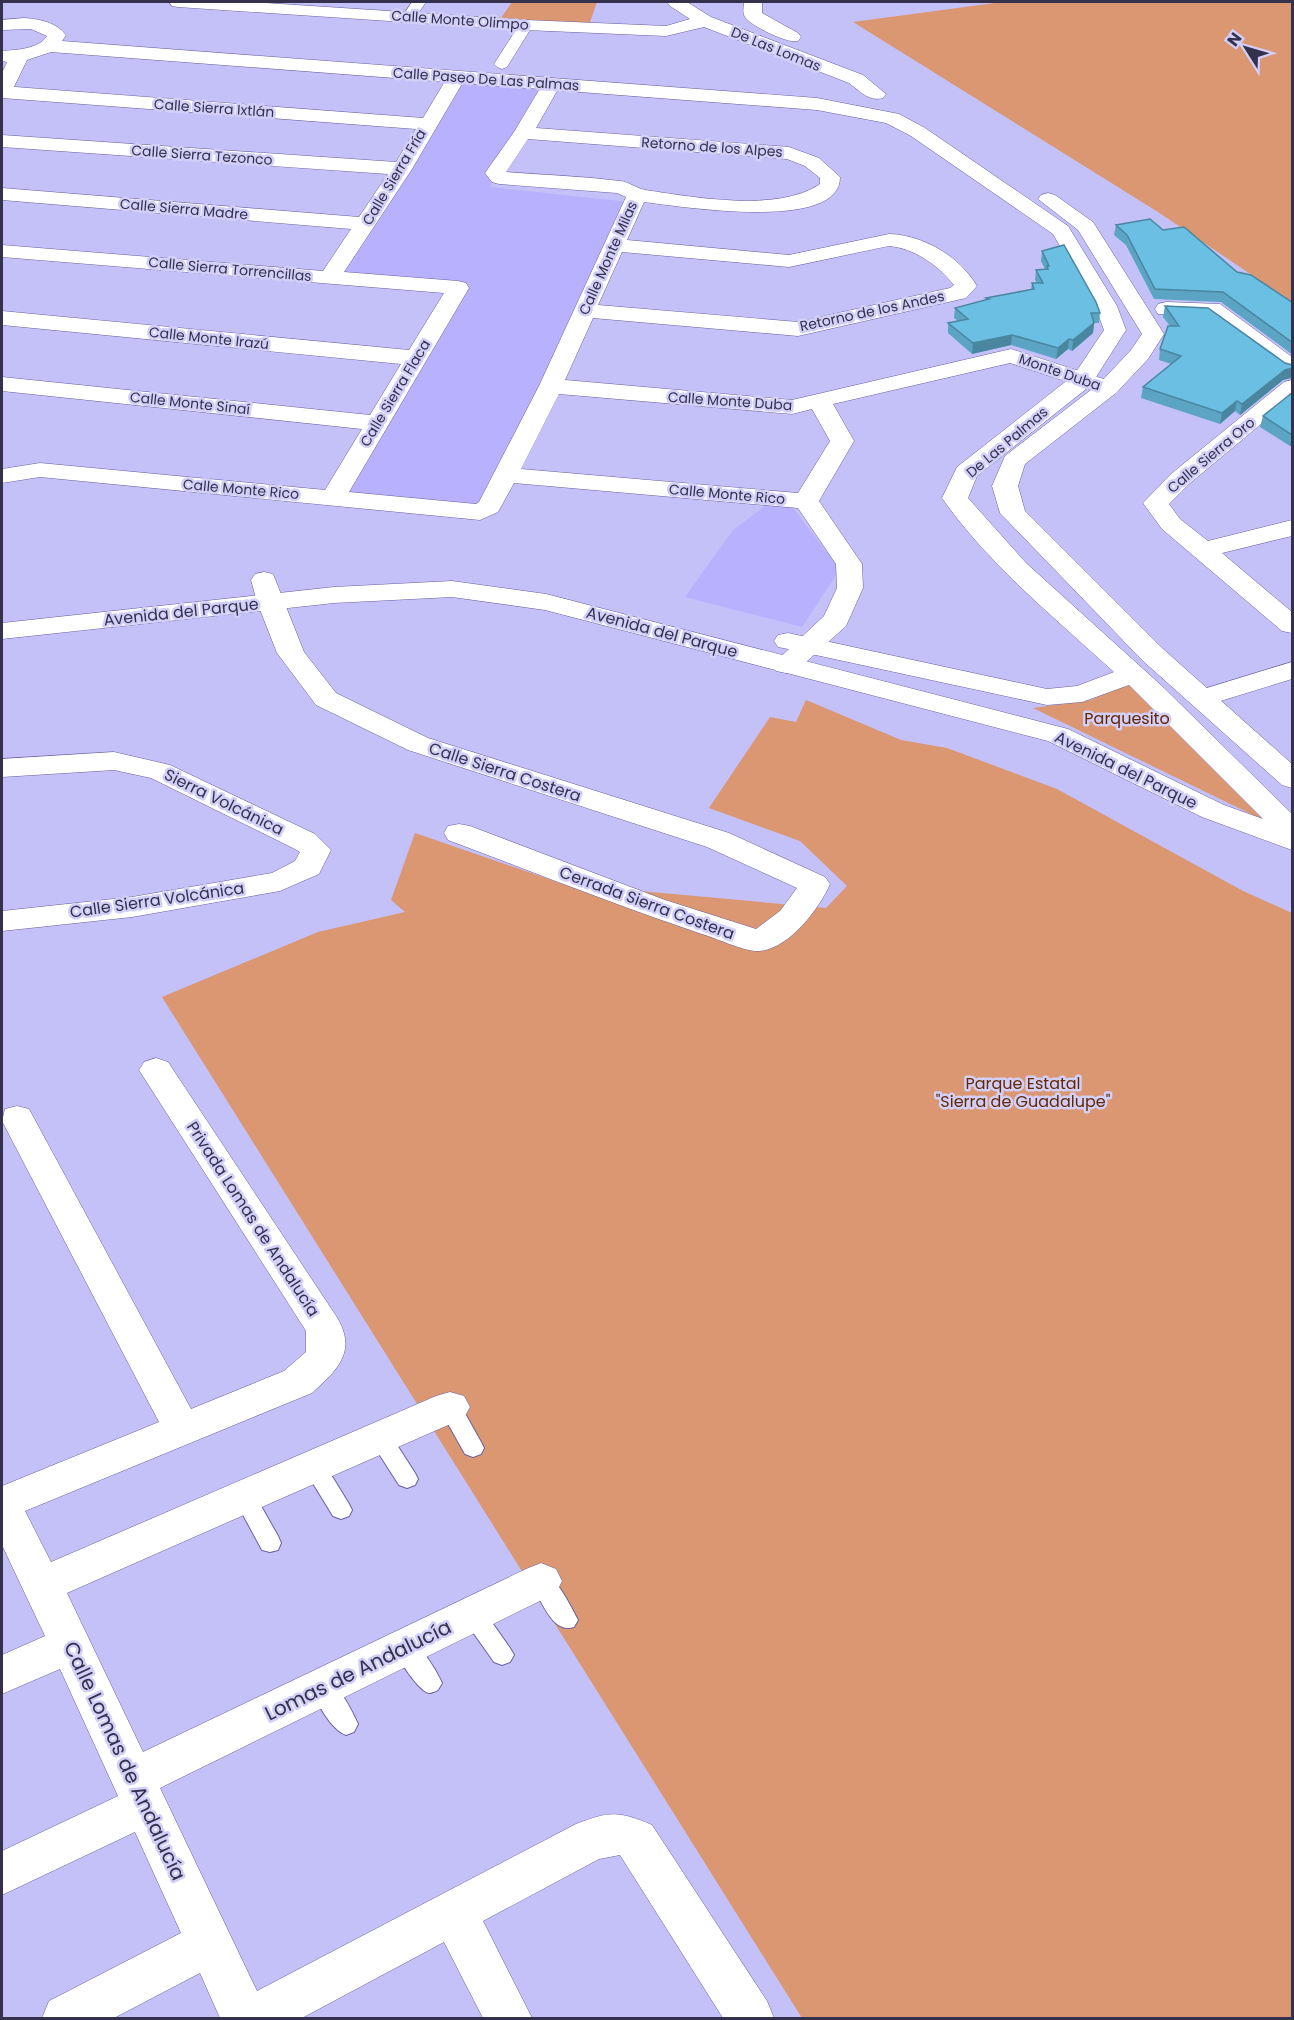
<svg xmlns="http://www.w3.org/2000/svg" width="1294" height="2020" font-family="Poppins,sans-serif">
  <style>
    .built { fill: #b8b1fd }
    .green { fill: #db9672 }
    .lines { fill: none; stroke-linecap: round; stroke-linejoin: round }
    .service-casing { stroke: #68619f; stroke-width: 2 }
    .pedestrian-casing { stroke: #68619f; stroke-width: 1 }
    .minor-casing { stroke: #68619f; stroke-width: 1 }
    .tertiary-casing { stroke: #68619f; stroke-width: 1 }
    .service { fill: #fff; fill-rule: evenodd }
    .pedestrian { fill: #fff; fill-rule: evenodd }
    .minor { fill: #fff; fill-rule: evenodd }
    .tertiary { fill: #fff; fill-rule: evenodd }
    .wall { fill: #5ba4c3 }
    .shaded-wall { fill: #4a869f }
    .building { fill: #6abfe3; stroke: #4a869f; stroke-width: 1.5 }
    .labels { text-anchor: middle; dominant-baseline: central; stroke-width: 5; stroke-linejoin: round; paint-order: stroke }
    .far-street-label { font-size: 14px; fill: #34314d; stroke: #d2cff9 }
    .street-label { font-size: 16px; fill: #34314d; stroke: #d2cff9 }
    .park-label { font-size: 16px; fill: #642800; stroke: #d2cff9 }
    .near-street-label { font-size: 20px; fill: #34314d; stroke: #d2cff9 }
  </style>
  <rect width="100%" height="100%" fill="#c4c0f8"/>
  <!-- built -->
  <g class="built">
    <polygon points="457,81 541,87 490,187 629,202 481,510 339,495 463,286 336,275"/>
    <polygon points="776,498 793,508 840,569 802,627 685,597 733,530"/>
  </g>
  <!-- green -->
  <g class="green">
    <polygon points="512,2 597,2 589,25 501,18"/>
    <polygon points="1002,2 1292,2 1292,302 1158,212 853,22"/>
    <polygon points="1134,679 1286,831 1033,708 1091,700"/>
    <polygon points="806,700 901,740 947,748 1057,789 1243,891 1292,913 1292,2018 802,2018 162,997 318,932 405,912 391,900 415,833 563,884 826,908 847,886 800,841 709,808 770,717 796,722"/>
  </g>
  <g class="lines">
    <!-- service casing -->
    <g class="service-casing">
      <g id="service">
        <polygon points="450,1399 458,1401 481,1442 484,1448 481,1454 473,1457 465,1454 442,1413 439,1407 442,1401"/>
        <polygon points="380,1428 388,1431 415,1473 418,1479 415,1485 407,1488 399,1485 372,1443 369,1437 372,1431"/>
        <polygon points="314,1457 322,1460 349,1504 352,1510 349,1516 341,1519 333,1516 306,1472 303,1466 306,1460"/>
        <polygon points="244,1487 252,1490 278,1536 281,1543 278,1550 270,1552 262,1550 236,1502 233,1496 236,1490"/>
        <path d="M 541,1571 C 557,1577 570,1605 578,1620 L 574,1627 C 553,1634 543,1603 533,1588 L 530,1581 L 533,1574 Z"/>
        <polygon points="473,1604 481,1607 510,1648 514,1655 510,1662 502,1665 494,1662 465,1621 462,1614 465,1607"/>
        <path d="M 404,1637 C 420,1643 435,1668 442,1683 L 438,1690 C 436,1691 431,1693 429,1693 C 419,1692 397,1657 392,1647 L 396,1640 Z"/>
        <path d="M 322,1677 C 338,1682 351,1709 358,1724 L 354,1732 L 346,1735 C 330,1729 317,1702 310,1687 L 314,1680 Z"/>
      </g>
    </g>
    <!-- pedestrian casing -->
    <g class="pedestrian-casing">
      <g id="pedestrian">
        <polygon points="412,2 426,2 414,20 404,20 402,17"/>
        <polygon points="526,21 533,25 507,67 502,69 497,67 494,64 521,22"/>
      </g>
    </g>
    <!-- minor casing -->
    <g class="minor-casing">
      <g id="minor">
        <path d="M 169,2 L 251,2 L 526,20 L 666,26 L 690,19 L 670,6 L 667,2 L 687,2 L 711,17 L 863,75 L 886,94 L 883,98 C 869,102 860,91 849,83 L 704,27 L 666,36 L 526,30 L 178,7 L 172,6 Z"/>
        <path d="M 744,2 L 762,2 L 762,13 L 798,33 L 801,37 L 798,41 C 788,44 751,26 745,17 C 742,12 744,7 744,2 Z"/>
        <path d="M 457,71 L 464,73 L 466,77 L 412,169 L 344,272 L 458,281 L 466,283 L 469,288 L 349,492 L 476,504 L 479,502 L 539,386 L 626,197 L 617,193 L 499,184 L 492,182 L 485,173 L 514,132 L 545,80 L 559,80 L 561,84 L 536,128 L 789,147 L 819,158 L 840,177 C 841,233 678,206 644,202 L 627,240 L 789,255 L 889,234 C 923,235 959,256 977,286 L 966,298 L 798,336 L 593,318 L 565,380 L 792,400 L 1011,349 L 1116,383 L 1120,388 L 1116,393 L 1108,395 L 1010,363 L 833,404 L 854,441 L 819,501 L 862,564 L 863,588 L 846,626 L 796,671 L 786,673 L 776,671 L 772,665 L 824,616 L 837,588 L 836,564 L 798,508 L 514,483 L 498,512 L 480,520 L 40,477 L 2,483 L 2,469 L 40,463 L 325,490 L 362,429 L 2,391 L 2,377 L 370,415 L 401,364 L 2,325 L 2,311 L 409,350 L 444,293 L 2,257 L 2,245 L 323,271 L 351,229 L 2,200 L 2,188 L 359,217 L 388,174 L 2,147 L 2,135 L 396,162 L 416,129 L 2,98 L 2,86 L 423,118 L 450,73 ZM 528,139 L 787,159 L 805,166 L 820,178 L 820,184 C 778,213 693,197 645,190 C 636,188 629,182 620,181 C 582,176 544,175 506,172 ZM 889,246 C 914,248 938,265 954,285 L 950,288 L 798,322 L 598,305 L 622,252 L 789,267 ZM 559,394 L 792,414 L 812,409 L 830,441 L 798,493 L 521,469 Z"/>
        <polygon points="1292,380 1292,398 1189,484 1169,504 1180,519 1208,541 1292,520 1292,536 1222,553 1292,612 1292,633 1282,631 1162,529 1143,503 1171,474 1284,382"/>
        <path d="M 264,572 L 273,574 L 304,652 L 336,693 L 428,738 L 729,833 L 825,877 L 830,884 C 819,909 789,949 759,951 C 745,952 716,938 702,934 C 616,905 533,872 448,840 L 444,833 L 448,826 L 459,824 L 470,826 L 665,900 L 756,929 L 780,911 L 797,888 L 707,847 L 408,750 L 316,705 L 277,653 L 257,602 L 251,580 L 255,574 Z"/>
        <polygon points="1292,662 1292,679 1204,706 1194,704 1190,698 1194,692"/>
        <polygon points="114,752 170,765 315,834 331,850 319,874 280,891 132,917 2,931 2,911 132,897 272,873 295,861 300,852 293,848 151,778 114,770 2,777 2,759"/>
        <path d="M 156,1058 L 168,1062 L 338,1319 C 357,1353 336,1371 312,1393 L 25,1511 L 51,1562 L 436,1396 L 450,1392 L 464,1396 L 470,1407 L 464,1418 L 67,1593 L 143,1752 L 526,1569 L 541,1563 L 556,1569 L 562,1581 L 556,1593 L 160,1788 L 257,1991 L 576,1824 C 610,1811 619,1811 652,1825 L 767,2001 L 774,2018 L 723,2018 L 620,1855 L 599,1859 L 483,1921 L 532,2018 L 483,2018 L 444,1942 L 302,2018 L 220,2018 L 200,1973 L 114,2018 L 42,2018 L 49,2001 L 181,1933 L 135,1832 L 2,1895 L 2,1851 L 118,1796 L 60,1669 L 2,1694 L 2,1655 L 45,1636 L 2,1545 L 2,1486 L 159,1422 L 2,1121 L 5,1109 L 17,1106 L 29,1109 L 191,1409 L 284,1371 L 306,1352 L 306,1331 L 139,1070 L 144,1062 Z"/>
      </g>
    </g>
    <!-- tertiary casing -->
    <g class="tertiary-casing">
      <g id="tertiary">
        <path d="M 24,18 C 39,19 56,22 66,35 L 62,41 L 817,98 L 899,114 L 925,128 L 1068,226 L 1117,306 L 1126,330 L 1091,385 L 977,476 L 968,498 L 1026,563 L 1163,687 L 1292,814 L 1292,850 L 1202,817 L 1048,741 L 545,610 L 452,597 L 334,603 L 2,639 L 2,623 L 334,587 L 452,581 L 546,594 L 1068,729 L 1224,805 L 1263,819 L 1129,685 L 1082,702 L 1047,705 L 788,649 L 778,647 L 774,641 L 778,635 L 788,633 L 1047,689 L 1077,686 L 1114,672 C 1054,617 989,565 942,498 L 957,467 L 1074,375 L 1104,330 L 1095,306 L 1053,234 L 911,136 L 886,123 L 817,110 L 51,52 L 27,60 L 12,91 L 9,95 L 2,97 L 2,73 L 7,62 L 2,61 L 2,51 C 16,50 39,49 47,36 L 31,29 L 2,30 L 2,20 Z"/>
        <polygon points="1048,193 1055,195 1093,222 1164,334 1148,359 1116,393 1025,464 1018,486 1025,511 1162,648 1292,764 1292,788 1282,785 1142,660 1000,513 992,486 1005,456 1100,383 1131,350 1142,334 1078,230 1038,199 1041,195"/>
        <polygon points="1166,302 1220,304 1292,357 1292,374 1284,372 1207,316 1158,314 1155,309 1158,304"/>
      </g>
    </g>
    <!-- service -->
    <use href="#service" class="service"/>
    <!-- pedestrian -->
    <use href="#pedestrian" class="pedestrian"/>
    <!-- minor -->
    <use href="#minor" class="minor"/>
    <!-- tertiary -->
    <use href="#tertiary" class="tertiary"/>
  </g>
  <!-- wall -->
  <g class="wall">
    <polygon points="1116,225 1163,230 1293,303 1293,355 1221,302 1154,299 1126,245 1114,235"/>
    <polygon points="1042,251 1100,313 1099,323 1094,323 1093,333 1072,351 1068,349 1056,359 1011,345 972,354 948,333 948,323 958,321 954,318 955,308 986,300 986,298 1031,290 1032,283 1037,283 1035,280 1036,270 1045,269 1041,261"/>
    <polygon points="1165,306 1285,363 1293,365 1293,379 1291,378 1283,380 1240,415 1235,411 1220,424 1141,398 1143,387 1171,364 1159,360 1160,349 1170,326 1163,317"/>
    <polygon points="1293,392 1293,445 1290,446 1260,427 1263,416"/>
  </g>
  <!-- shaded-wall -->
  <g class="shaded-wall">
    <polygon points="1094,323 1093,333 1072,351 1073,340"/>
    <polygon points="1012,335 1011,345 972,354 973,343"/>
    <polygon points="1069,339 1068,349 1056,359 1058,348"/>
    <polygon points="1293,368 1291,378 1283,380 1240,415 1242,404 1285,370"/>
    <polygon points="1237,401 1235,411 1220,424 1222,413"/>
    <polygon points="1292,435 1293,445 1290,446"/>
  </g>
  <!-- building -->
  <g class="building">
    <polygon points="1150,219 1163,230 1184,227 1237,272 1251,275 1293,303 1293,343 1223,292 1155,289 1127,235 1116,225"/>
    <polygon points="1064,245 1096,302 1100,313 1091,313 1094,323 1073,340 1069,339 1058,348 1012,335 973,343 948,323 968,319 955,308 989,299 986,298 1034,289 1032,283 1043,283 1036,270 1048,269 1047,266 1049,266 1042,251"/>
    <polygon points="1165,306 1208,308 1285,363 1293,365 1293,368 1285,370 1242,404 1237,401 1222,413 1143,387 1181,356 1160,349 1168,326 1179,326"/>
    <polygon points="1293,392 1293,435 1292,435 1263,416"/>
  </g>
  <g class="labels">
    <!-- far-street labels -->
    <g class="far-street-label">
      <text transform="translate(460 20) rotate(4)">Calle Monte Olimpo</text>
      <text transform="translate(776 49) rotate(22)">De Las Lomas</text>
      <text transform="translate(486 79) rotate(4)">Calle Paseo De Las Palmas</text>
      <text transform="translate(214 108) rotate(4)">Calle Sierra Ixtlán</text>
      <text transform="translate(712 147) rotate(4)">Retorno de los Alpes</text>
      <text transform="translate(202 155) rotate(4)">Calle Sierra Tezonco</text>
      <text transform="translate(394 177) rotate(-59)">Calle Sierra Fría</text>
      <text transform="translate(184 209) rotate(5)">Calle Sierra Madre</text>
      <text transform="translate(608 258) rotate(-66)">Calle Monte Milas</text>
      <text transform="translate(230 269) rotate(5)">Calle Sierra Torrencillas</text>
      <text transform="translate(872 311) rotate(-12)">Retorno de los Andes</text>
      <text transform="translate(209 338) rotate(6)">Calle Monte Irazú</text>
      <text transform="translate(1060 372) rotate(19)">Monte Duba</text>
      <text transform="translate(395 393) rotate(-59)">Calle Sierra Flaca</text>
      <text transform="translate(730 401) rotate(4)">Calle Monte Duba</text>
      <text transform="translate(190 403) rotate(6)">Calle Monte Sinaí</text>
      <text transform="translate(1007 442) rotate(-40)">De Las Palmas</text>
      <text transform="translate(1211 455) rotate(-40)">Calle Sierra Oro</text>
      <text transform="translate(241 489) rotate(5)">Calle Monte Rico</text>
      <text transform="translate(727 494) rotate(5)">Calle Monte Rico</text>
    </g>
    <!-- street labels -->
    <g class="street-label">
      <text transform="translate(181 612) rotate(-6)">Avenida del Parque</text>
      <text transform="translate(662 632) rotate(15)">Avenida del Parque</text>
      <text transform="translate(1126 770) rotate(26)">Avenida del Parque</text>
      <text transform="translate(505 772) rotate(18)">Calle Sierra Costera</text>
      <text transform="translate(224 802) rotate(26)">Sierra Volcánica</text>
      <text transform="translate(157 900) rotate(-8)">Calle Sierra Volcánica</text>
      <text transform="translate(647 903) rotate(20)">Cerrada Sierra Costera</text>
      <text transform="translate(253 1219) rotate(57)">Privada Lomas de Andalucía</text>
    </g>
    <!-- park labels -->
    <g class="park-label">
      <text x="1127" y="718">Parquesito</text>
      <text x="1023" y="1083">Parque Estatal<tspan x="1023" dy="18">"Sierra de Guadalupe"</tspan></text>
    </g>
    <!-- near-street labels -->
    <g class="near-street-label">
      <text transform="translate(358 1670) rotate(-26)">Lomas de Andalucía</text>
      <text transform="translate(125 1761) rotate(65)">Calle Lomas de Andalucía</text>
    </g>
  </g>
  <!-- border -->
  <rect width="1294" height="2020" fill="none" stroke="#34314d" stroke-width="6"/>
  <!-- north arrow -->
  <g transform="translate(1246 48) rotate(307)" stroke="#d2cff9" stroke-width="4.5" paint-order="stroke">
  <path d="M0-4.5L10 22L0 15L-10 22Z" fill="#34314d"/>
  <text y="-9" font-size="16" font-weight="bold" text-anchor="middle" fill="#34314d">N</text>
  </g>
</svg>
